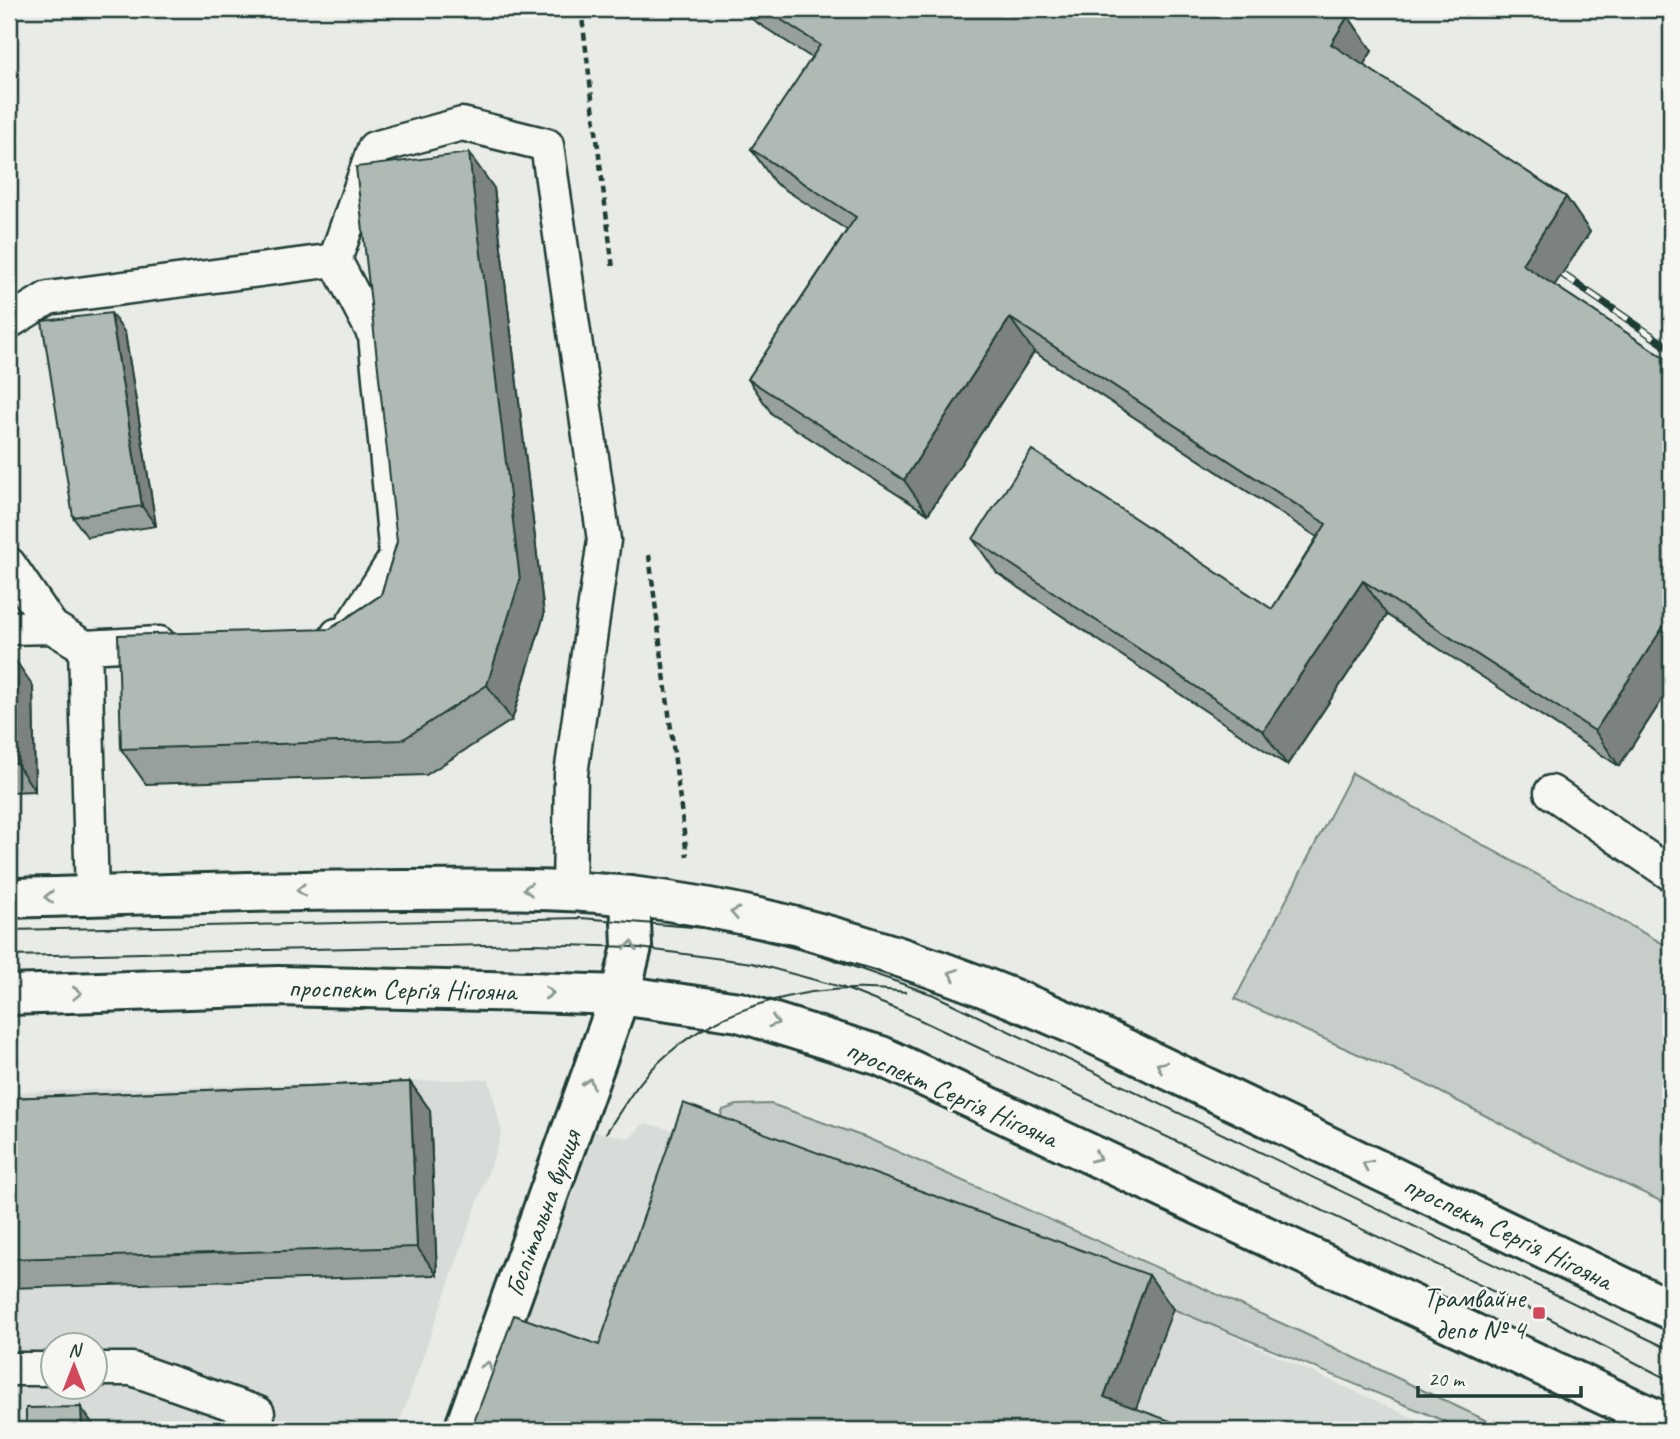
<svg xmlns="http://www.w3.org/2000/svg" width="1680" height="1439" font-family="Caveat,sans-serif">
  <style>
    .built { fill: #d8dcd8; fill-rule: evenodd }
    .green { fill: #c7cec9; stroke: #73867e; stroke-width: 2 }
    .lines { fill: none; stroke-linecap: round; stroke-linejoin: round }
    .lane-casing { stroke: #1f3d34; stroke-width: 37 }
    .street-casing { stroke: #1f3d34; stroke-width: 44 }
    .highway-casing { stroke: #1f3d34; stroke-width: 44 }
    .path { stroke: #1f3d34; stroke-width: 4.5; stroke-dasharray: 7 5; stroke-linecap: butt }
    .lane { stroke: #f6f6f2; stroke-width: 32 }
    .street { stroke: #f6f6f2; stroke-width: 38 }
    .highway { stroke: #f6f6f2; stroke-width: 38 }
    .tram { stroke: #1f3d34; stroke-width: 2 }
    .rail-casing { stroke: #1f3d34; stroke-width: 8 }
    .rail { stroke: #f6f6f2; stroke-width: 5; stroke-dasharray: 16; stroke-linecap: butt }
    .wall { fill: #97a09c; stroke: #1f3d34; stroke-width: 2 }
    .shaded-wall { fill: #7b827f; stroke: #1f3d34; stroke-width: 2 }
    .building { fill: #b0bab5; stroke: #1f3d34; stroke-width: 2 }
    .oneway { stroke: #8a9a93 }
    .poi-dot { fill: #d1495b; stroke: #f6f6f2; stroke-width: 2.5 }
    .labels { text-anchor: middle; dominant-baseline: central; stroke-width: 5; stroke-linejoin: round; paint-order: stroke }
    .street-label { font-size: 28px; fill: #1f3d34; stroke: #f6f6f2 }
    .poi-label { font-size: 28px; fill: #1f3d34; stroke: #f6f6f2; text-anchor: end }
  </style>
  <rect width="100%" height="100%" fill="#e9ebe7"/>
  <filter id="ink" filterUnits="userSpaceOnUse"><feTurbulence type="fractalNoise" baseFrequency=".0143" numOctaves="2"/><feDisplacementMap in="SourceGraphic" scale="14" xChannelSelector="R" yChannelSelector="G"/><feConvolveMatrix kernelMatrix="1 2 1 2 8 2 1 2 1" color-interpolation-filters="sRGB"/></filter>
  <g filter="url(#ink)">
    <!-- built -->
    <g class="built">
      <path d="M 489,1079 L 502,1133 L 397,1430 L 9,1430 L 9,1092 ZM 52,1344 L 94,1344 L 94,1386 L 52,1386 Z"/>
      <polygon points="644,1123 707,1138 1173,1309 1440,1430 477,1430 584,1130 630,1138"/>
    </g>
    <!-- green -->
    <g class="green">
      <polygon points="1352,773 1671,948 1671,1206 1534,1141 1425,1084 1235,999"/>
      <polygon points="771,1104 867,1138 1301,1332 1506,1430 1466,1430 1173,1309 715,1133 723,1110 737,1105"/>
    </g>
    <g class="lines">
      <!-- lane casing -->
      <g class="lane-casing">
        <g id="lane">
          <polyline points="9,322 48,298 335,260"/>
          <polyline points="9,564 52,627"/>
          <polyline points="9,628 52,627 85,647"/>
          <polyline points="337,635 346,634 396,557 375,336 335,260 374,148 462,124 547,145 604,540 571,774 569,891"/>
          <polyline points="1551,792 1671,874"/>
          <polyline points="92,896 85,647 159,643"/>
          <polyline points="9,1369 52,1369"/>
          <polyline points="94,1369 132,1369 258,1413 257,1430"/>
        </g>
      </g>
      <!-- street casing -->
      <g class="street-casing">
        <polyline id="street" points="464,1430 620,995 632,947 630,896"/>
      </g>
      <!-- highway casing -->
      <g class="highway-casing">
        <g id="highway">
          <path d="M 9,898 C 141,895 274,890 407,890 C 481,889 556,888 630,896 C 785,914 931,962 1073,1024 L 1671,1310"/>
          <polyline points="9,995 278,986 530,992 620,995 739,1012 881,1056 1671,1426"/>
        </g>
      </g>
      <!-- path -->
      <g class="path">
        <polyline points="581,9 613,269"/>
        <polyline points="649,555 687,856"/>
      </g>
      <!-- lane -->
      <use href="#lane" class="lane"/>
      <!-- street -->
      <use href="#street" class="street"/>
      <!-- highway -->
      <use href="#highway" class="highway"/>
      <!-- tram -->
      <g class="tram">
        <polyline points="9,930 581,918 705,928 792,945 934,995 1671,1350"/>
        <polyline points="9,956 532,944 632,947 752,963 841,987 899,1010 1539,1313 1671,1381"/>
        <path d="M 606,1133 C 622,1109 636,1084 657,1064 C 720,1002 820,980 906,992"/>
      </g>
      <!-- rail casing -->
      <g class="rail-casing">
        <polyline id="rail" points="1562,274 1671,349"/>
      </g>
      <!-- rail -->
      <use href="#rail" class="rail"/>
    </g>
    <!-- wall -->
    <g class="wall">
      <polygon points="736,9 1337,9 1348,16 1372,51 1363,65 1566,197 1590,232 1554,285 1671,362 1671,686 1619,766 1387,615 1287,765 997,573 973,539 1272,609 1317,537 1034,352 928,514 772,414 748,379 847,230 775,183 751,149 812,58"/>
      <polygon points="494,188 544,615 512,720 426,775 146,784 121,749 330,629 381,595 397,542"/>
      <polygon points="125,333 156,526 87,537 73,517"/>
      <polygon points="13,657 33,686 35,791 9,792 9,658"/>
      <polygon points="410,1082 430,1110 437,1275 9,1288 9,1098"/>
    </g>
    <!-- shaded-wall -->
    <g class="shaded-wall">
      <polygon points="1348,16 1372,51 1355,79 1331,44"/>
      <polygon points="469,153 494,188 544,615 512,720 487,685"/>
      <polygon points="1566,197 1590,232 1546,298 1522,264"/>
      <polygon points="111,313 125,333 156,526 142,506"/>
      <polygon points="1010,318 1034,352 928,514 904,480"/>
      <polygon points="1363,581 1387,615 1287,765 1263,731"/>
      <polygon points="1671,615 1671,686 1619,766 1595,731"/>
      <polygon points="13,657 33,686 35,791 16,763"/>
      <polygon points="410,1082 430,1110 437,1275 417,1247"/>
      <polygon points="1149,1275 1173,1309 1128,1430 1104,1397"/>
      <polygon points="81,1407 97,1430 82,1430"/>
    </g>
    <!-- building -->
    <g class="building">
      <polygon points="765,9 1337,9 1348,16 1331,44 1566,197 1522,264 1671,362 1671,615 1595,731 1363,581 1263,731 973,539 1032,450 1272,609 1326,524 1010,318 904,480 748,379 856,217 751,149 820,45"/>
      <polygon points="469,153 520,580 487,685 402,740 121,749 118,635 330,629 381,595 397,542 356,167"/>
      <polygon points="111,313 142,506 73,517 42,321"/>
      <polygon points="13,657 16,763 9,763 9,658"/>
      <polygon points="410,1082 417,1247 9,1259 9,1098"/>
      <polygon points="683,1103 1149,1275 1104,1397 1195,1430 471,1430 514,1315 599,1345"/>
      <polygon points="81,1407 82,1430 26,1430 26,1408"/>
    </g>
    <!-- one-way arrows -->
    <defs><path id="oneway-chevron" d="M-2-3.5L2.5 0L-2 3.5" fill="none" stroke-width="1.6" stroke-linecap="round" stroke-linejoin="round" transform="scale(1.75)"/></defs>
    <g class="oneway">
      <use href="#oneway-chevron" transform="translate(528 889) rotate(-179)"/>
      <use href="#oneway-chevron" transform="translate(301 890) rotate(179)"/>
      <use href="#oneway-chevron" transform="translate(49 897) rotate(179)"/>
      <use href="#oneway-chevron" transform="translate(735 913) rotate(-169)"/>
      <use href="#oneway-chevron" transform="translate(631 946) rotate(-84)"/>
      <use href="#oneway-chevron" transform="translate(953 974) rotate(-160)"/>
      <use href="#oneway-chevron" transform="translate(77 993) rotate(-2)"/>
      <use href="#oneway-chevron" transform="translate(549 993) rotate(2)"/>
      <use href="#oneway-chevron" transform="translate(774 1022) rotate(17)"/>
      <use href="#oneway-chevron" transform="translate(1161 1066) rotate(-154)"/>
      <use href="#oneway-chevron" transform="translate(589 1083) rotate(-70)"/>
      <use href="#oneway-chevron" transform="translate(1096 1157) rotate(25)"/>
      <use href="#oneway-chevron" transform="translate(1367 1165) rotate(-154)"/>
      <use href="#oneway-chevron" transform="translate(487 1366) rotate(-70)"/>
    </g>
  </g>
  <!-- markers -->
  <rect class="poi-dot" x="1532" y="1306" width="14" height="14" rx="3.5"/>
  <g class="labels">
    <!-- street labels -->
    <g class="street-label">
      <text transform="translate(402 989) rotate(1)">проспект Сергія Нігояна</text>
      <text transform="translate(952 1093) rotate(24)">проспект Сергія Нігояна</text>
      <text transform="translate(542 1213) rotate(-70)">Госпітальна вулиця</text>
      <text transform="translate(1508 1232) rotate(26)">проспект Сергія Нігояна</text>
    </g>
    <!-- poi labels -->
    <g class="poi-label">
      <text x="1525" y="1297">Трамвайне<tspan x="1525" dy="32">депо № 4</tspan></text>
    </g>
  </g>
  <!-- margin -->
  <rect width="1680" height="1439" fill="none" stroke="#f6f6f2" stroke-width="35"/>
  <rect x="18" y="18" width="1645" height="1404" fill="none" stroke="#1f3d34" stroke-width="2.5" filter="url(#ink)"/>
  <!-- north arrow -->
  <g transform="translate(74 1366)"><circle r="33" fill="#f6f6f2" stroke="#a0aca6" stroke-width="2"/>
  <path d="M0-5L12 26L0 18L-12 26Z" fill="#d1495b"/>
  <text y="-10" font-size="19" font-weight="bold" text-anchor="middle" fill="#1f3d34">N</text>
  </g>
  <!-- scale -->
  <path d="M1418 1386v10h163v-10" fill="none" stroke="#1f3d34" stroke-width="3.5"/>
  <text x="1428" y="1386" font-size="21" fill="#1f3d34" stroke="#f6f6f2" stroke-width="5" paint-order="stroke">20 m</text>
</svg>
